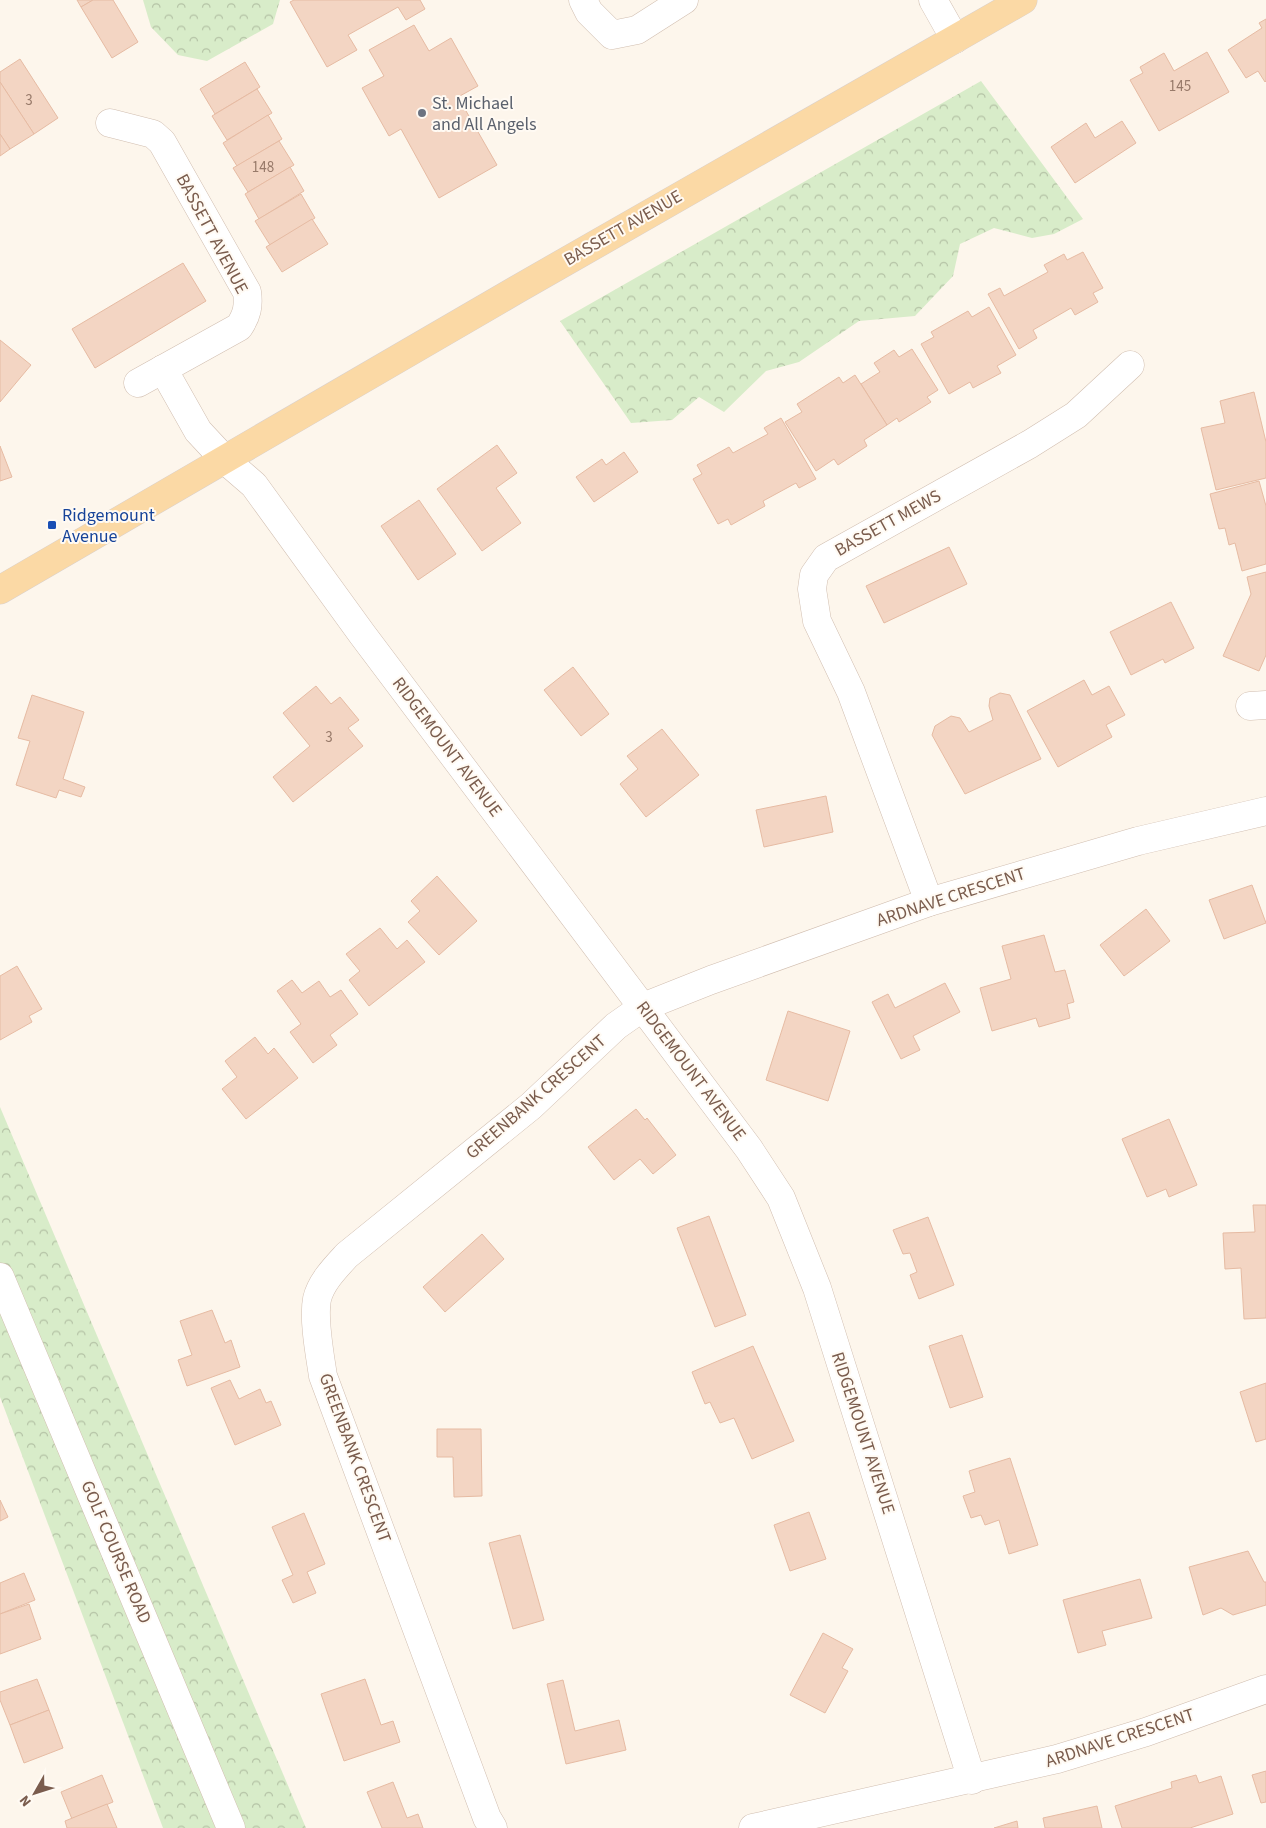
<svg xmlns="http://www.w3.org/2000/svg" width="1266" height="1828" viewBox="0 0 1266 1828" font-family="'Source Sans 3',sans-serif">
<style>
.forest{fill:url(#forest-crowns)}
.building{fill:#f3d5c3;stroke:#e6bba3}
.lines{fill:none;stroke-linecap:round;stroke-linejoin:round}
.minor-casing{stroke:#d1beb0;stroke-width:29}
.major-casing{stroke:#dad1cd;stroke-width:29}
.minor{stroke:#fff;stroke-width:28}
.major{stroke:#fbd9a5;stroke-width:28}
.worship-dot{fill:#6b7280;stroke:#fffaf3;stroke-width:2}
.transit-dot{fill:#1a4fb4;stroke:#fffaf3;stroke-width:2}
.labels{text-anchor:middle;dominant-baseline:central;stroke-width:4;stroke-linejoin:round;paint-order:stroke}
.number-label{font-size:15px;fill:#987a6a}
.worship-label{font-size:18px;fill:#5b616d;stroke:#fffaf3;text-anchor:start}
.street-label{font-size:18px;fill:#7a5c4d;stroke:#fffaf3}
.transit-label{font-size:18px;fill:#164399;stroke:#fffaf3;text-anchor:start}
</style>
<defs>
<pattern id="forest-crowns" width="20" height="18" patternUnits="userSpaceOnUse" patternTransform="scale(1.25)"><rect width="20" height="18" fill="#d8ecc9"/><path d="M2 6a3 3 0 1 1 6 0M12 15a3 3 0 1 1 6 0" fill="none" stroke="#b4c2a5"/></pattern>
</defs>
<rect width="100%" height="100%" fill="#fdf6ec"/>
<!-- forest -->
<g class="forest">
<path d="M143 0H280L273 24 207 61 178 55 151 27Z"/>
<path d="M981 81 1083 219 1054 234 1032 238 994 228 960 244 953 276 915 316 859 321 799 362 766 371 724 412 699 397 672 420 631 423 560 321Z"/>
<path d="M0 1107 306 1828H163L0 1397Z"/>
</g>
<!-- building -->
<g class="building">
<path d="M77 0H93L81 7Z"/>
<path d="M93 0H113L138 42 112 58 81 7Z"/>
<path d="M294 0H420L425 9 406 20 398 7 348 35 357 50 327 67 290 2Z"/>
<path d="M1266 19V81L1265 82 1258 71 1246 78 1228 50 1262 28 1259 23Z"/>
<path d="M414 25 429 51 451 38 478 86 458 97 497 165 439 198 401 129 389 136 362 88 384 76 369 50Z"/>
<path d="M1207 52 1229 92 1159 131 1130 80 1143 73 1140 67 1164 53 1174 71Z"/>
<path d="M20 59 58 118 34 134 0 82V72Z"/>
<path d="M245 62 260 87 215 114 200 89Z"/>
<path d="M0 82 34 134 10 149 0 134Z"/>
<path d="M257 89 272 113 227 140 212 116Z"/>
<path d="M268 115 282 139 237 166 223 143Z"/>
<path d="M1122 121 1136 143 1075 183 1051 147 1086 123 1095 138Z"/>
<path d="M0 134 10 149 0 156Z"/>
<path d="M279 141 294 165 248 192 233 168Z"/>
<path d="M290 167 304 191 259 219 245 194Z"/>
<path d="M301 194 315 218 270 245 255 221Z"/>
<path d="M312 219 328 244 282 272 266 247Z"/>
<path d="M1083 252 1103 288 1093 293 1098 302 1075 315 1071 308 1033 330 1037 338 1019 349 988 294 1000 288 1004 296 1048 272 1044 265 1064 254 1067 260Z"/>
<path d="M183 263 206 301 95 368 72 329Z"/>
<path d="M989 307 1016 355 997 366 1001 373 973 388 970 382 949 394 921 344 934 337 931 332 968 311 972 317Z"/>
<path d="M0 340 31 365 0 402Z"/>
<path d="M912 349 938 390 927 397 931 402 899 422 897 418 887 425 861 384 880 372 874 363 894 350 899 357Z"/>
<path d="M855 375 887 425 864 440 867 446 838 465 834 459 816 471 785 422 802 412 797 404 839 377 843 383Z"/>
<path d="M1254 392 1266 442V478L1216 490 1201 428 1225 423 1220 401Z"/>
<path d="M781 418 816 479 799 488 796 483 763 501 765 506 731 525 728 519 718 524 693 479 702 474 697 465 729 447 733 453 768 434 764 428Z"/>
<path d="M497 445 517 473 496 488 521 523 482 551 437 489Z"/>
<path d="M0 446 12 477 0 481Z"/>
<path d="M624 452 638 472 594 502 576 477 602 459 606 465Z"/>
<path d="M1259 481 1266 506V564L1242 571 1235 543 1229 545 1225 528 1219 529 1210 494Z"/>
<path d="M419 500 456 554 418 580 381 526Z"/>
<path d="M949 547 967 584 884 623 866 586Z"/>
<path d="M1266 572V655L1259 671 1223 656 1251 594 1247 577Z"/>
<path d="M1171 602 1194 648 1165 663 1163 659 1131 675 1110 632Z"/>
<path d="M573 667 609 714 581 736 544 690Z"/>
<path d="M1084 680 1092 695 1109 686 1125 715 1106 725 1112 737 1058 767 1027 711Z"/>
<path d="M316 686 331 704 340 697 359 720 348 728 363 746 293 802 273 777 310 746 283 713Z"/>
<path d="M1000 693 1010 695 1041 759 965 794 932 735 935 726 951 716 960 718 969 732 993 720 989 706 990 698Z"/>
<path d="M32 695 84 712 63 779 85 787 81 797 59 790 56 798 16 785 30 741 18 738Z"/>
<path d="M662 729 699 775 646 817 620 784 638 769 627 756Z"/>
<path d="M826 796 833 832 764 847 756 810Z"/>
<path d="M437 876 477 921 439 955 408 922 420 911 411 901Z"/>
<path d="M1252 885 1266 923 1224 939 1209 900Z"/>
<path d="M1146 909 1170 941 1124 976 1100 945Z"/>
<path d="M380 928 397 949 407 940 425 962 369 1006 349 980 360 971 346 954Z"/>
<path d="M1044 935 1055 972 1065 970 1074 1002 1067 1004 1070 1018 1039 1027 1036 1018 992 1031 980 988 1011 979 1002 946Z"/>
<path d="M17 966 42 1009 29 1016 32 1022 0 1040V976Z"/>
<path d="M292 980 302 993 319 981 330 997 341 990 358 1014 330 1035 337 1045 313 1063 290 1032 301 1024 277 991Z"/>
<path d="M945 983 960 1012 913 1036 920 1050 901 1059 872 1002 888 994 895 1008Z"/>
<path d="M788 1011 850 1031 828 1101 766 1080Z"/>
<path d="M255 1037 268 1054 274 1048 298 1078 246 1119 222 1089 237 1077 225 1061Z"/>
<path d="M636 1109 645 1120 647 1118 676 1155 653 1174 640 1159 614 1180 588 1147Z"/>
<path d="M1169 1119 1197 1185 1169 1197 1166 1189 1147 1197 1122 1139Z"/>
<path d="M1253 1205H1266V1318L1244 1319 1241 1268 1225 1269 1223 1233 1255 1232Z"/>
<path d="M709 1216 746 1315 715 1327 677 1228Z"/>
<path d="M928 1217 954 1285 919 1299 910 1275 917 1272 910 1253 903 1254 893 1230Z"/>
<path d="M482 1234 504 1259 445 1312 423 1287Z"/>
<path d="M212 1310 225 1343 231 1340 240 1367 187 1386 178 1360 192 1355 180 1321Z"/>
<path d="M962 1335 983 1397 950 1408 929 1346Z"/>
<path d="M753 1346 794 1441 752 1459 734 1418 720 1423 710 1402 705 1404 692 1372Z"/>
<path d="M230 1380 239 1399 260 1389 266 1403 271 1401 281 1425 235 1445 211 1388Z"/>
<path d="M1266 1383V1439L1256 1442 1240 1392Z"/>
<path d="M437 1429H481L482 1496 454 1497 453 1457H437Z"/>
<path d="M1010 1458 1038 1545 1009 1554 999 1520 985 1525 981 1515 971 1518 963 1496 975 1492 969 1471Z"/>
<path d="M0 1500 8 1517 0 1521Z"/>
<path d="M809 1512 826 1559 790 1571 774 1525Z"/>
<path d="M304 1513 325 1564 307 1572 316 1593 293 1603 282 1580 293 1575 272 1527Z"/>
<path d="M520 1535 544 1620 513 1629 489 1543Z"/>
<path d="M1248 1551 1264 1582H1266V1605L1233 1615 1221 1608 1203 1615 1189 1567Z"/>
<path d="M24 1573 35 1600 0 1614V1583Z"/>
<path d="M1140 1579 1152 1618 1102 1631 1106 1645 1078 1653 1063 1600Z"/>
<path d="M29 1604 41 1639 0 1654V1614Z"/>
<path d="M823 1633 853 1649 842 1668 848 1671 825 1713 790 1695Z"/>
<path d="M37 1679 49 1710 10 1725 0 1700V1692Z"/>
<path d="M365 1679 381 1725 393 1721 400 1742 344 1761 321 1694Z"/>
<path d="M563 1680 575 1731 619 1720 626 1750 566 1764 547 1684Z"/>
<path d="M49 1710 63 1748 24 1763 10 1725Z"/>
<path d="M1266 1771V1802L1261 1803 1252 1775Z"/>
<path d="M102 1775 113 1802 72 1819 61 1792Z"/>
<path d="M1196 1775 1199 1783 1221 1776 1233 1814 1190 1828H1122L1115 1806 1172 1788 1171 1782Z"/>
<path d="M393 1782 407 1818 418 1814 423 1828H382L367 1792Z"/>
<path d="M107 1804 117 1828H67L65 1821Z"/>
<path d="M1097 1806 1102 1828H1045L1043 1818Z"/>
<path d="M1017 1821 1018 1828H994Z"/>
</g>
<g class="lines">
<!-- minor casing -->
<g class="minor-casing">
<g id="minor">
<path d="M583 0 589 12 612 35 637 30 684 0"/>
<path d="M933 0 955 39"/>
<path d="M110 123 153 134 162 142 247 292C249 306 247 315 239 327L138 383"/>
<path d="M163 369 198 431 225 460 254 485 362 634 749 1149 781 1198 817 1288 972 1780"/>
<path d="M1250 706 1266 705"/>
<path d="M929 902 851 692 817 621 812 589 814 575 826 558 1030 444 1076 415 1130 365"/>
<path d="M0 1277 231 1828"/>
<path d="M493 1828 487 1818 323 1376C320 1356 313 1319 317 1299 321 1282 336 1267 347 1255L531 1106 616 1026 643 1007 711 980 929 902 1138 841 1266 811"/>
<path d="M753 1828 1057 1759 1146 1732 1266 1689"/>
</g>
</g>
<!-- major casing -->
<g class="major-casing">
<path id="major" d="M0 590 516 290 1023 0"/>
</g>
<!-- minor -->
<use href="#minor" class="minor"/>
<!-- major -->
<use href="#major" class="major"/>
</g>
<!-- markers -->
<circle class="worship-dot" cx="422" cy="113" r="5"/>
<rect class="transit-dot" x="47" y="520" width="10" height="10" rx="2.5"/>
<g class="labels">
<!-- number labels -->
<g class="number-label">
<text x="1180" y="86">145</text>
<text x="29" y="100">3</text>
<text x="263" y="167">148</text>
<text x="329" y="737">3</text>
</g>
<!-- worship labels -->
<g class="worship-label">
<text x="432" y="103">St. Michael<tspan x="432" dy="21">and All Angels</tspan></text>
</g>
<!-- street labels -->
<g class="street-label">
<text transform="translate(623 228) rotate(-30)">BASSETT AVENUE</text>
<text transform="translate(212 234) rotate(62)">BASSETT AVENUE</text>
<text transform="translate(888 523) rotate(-29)">BASSETT MEWS</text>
<text transform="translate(447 747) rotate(53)">RIDGEMOUNT AVENUE</text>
<text transform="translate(951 897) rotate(-18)">ARDNAVE CRESCENT</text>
<text transform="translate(691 1071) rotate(53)">RIDGEMOUNT AVENUE</text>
<text transform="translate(536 1097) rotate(-41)">GREENBANK CRESCENT</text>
<text transform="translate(863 1433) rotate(72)">RIDGEMOUNT AVENUE</text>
<text transform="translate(355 1458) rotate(70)">GREENBANK CRESCENT</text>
<text transform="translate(116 1552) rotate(67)">GOLF COURSE ROAD</text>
<text transform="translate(1120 1738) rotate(-18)">ARDNAVE CRESCENT</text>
</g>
<!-- transit labels -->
<g class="transit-label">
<text x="62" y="515">Ridgemount<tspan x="62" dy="21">Avenue</tspan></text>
</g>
</g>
<!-- north arrow -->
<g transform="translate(35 1793) rotate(231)" stroke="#fffaf3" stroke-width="4" paint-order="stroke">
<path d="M0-4L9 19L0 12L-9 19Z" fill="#7a5c4d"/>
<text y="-8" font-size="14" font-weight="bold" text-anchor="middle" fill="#7a5c4d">N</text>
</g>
</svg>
